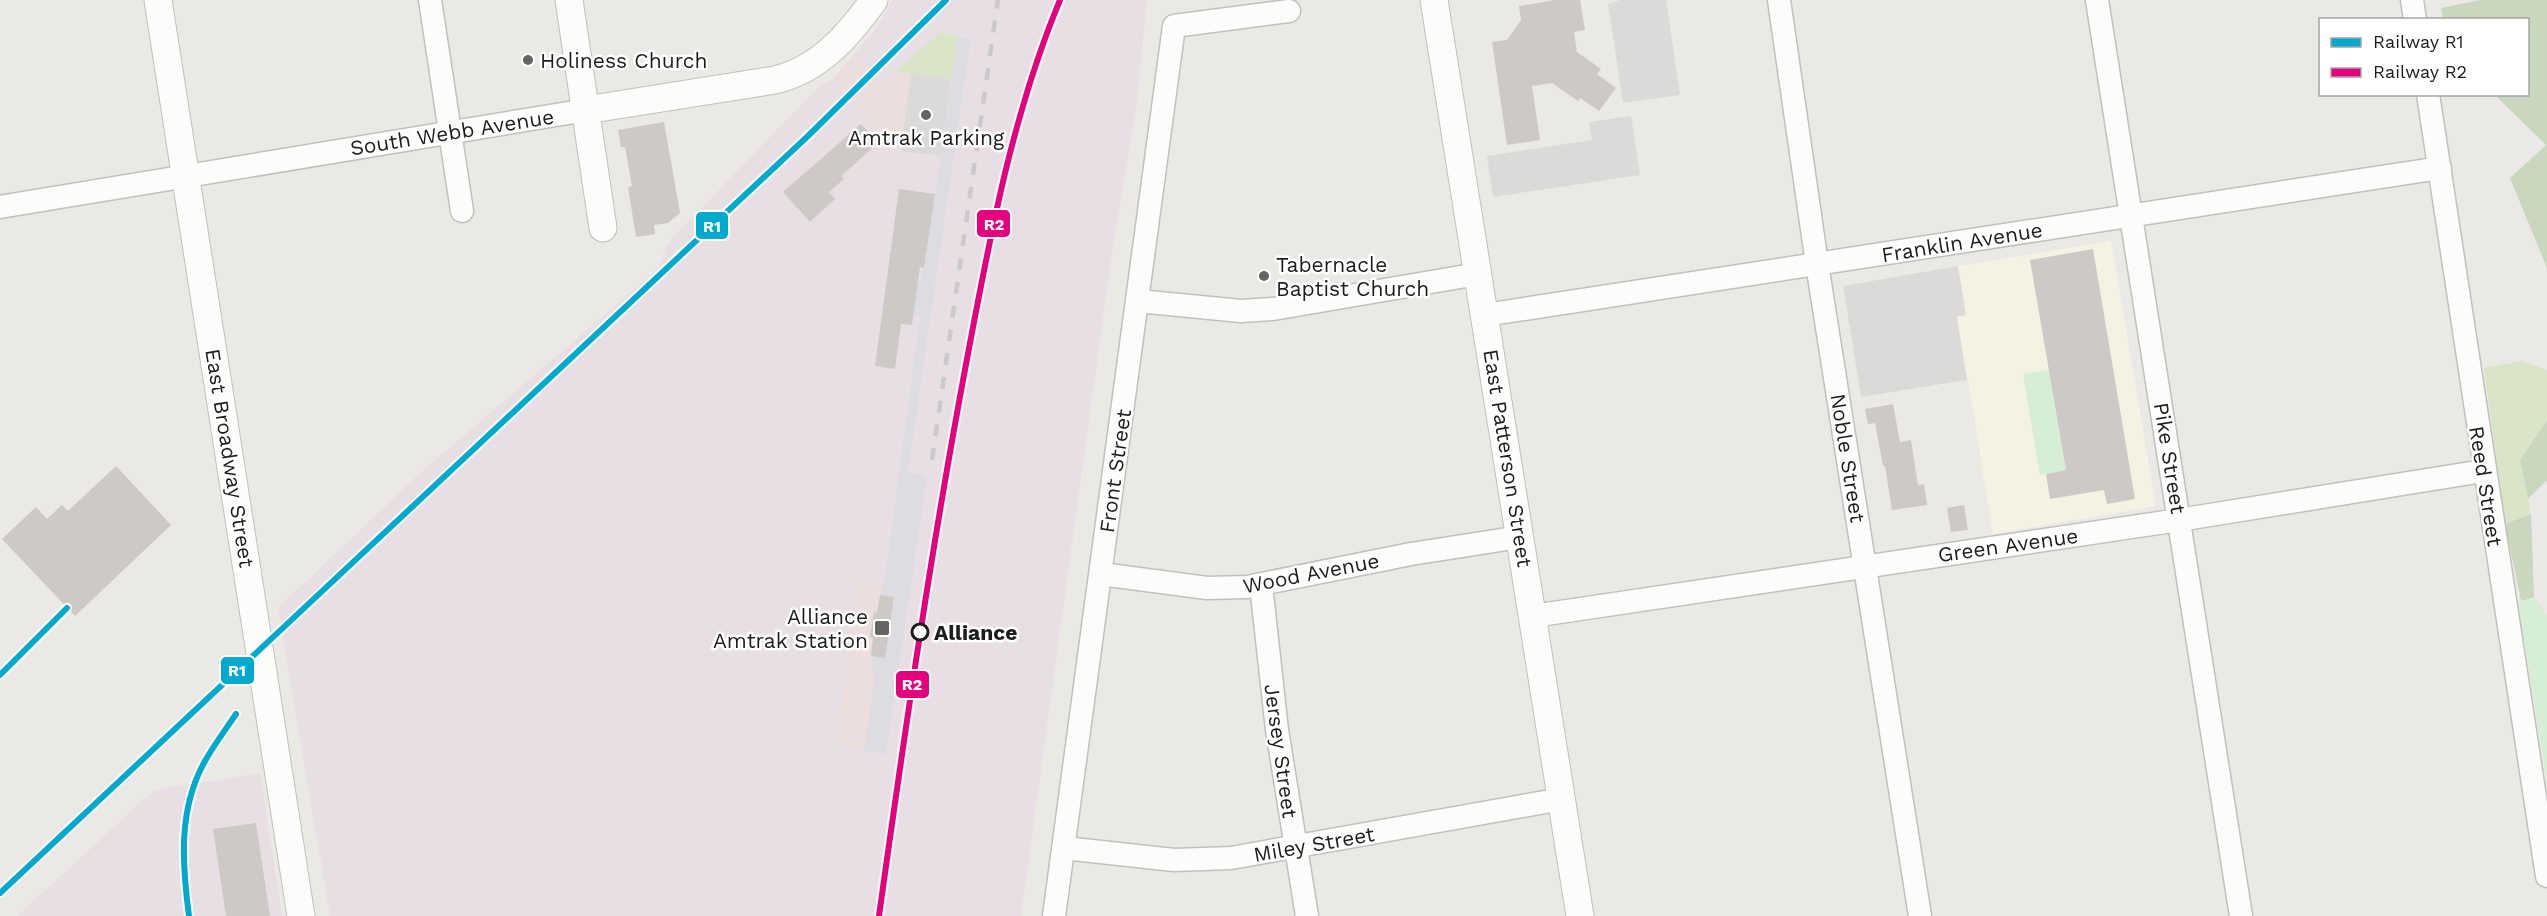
<svg xmlns="http://www.w3.org/2000/svg" width="2547" height="916" viewBox="0 0 2547 916" font-family="'Work Sans',sans-serif">
<style>
.commercial{fill:#ecdedd}
.industrial{fill:#e8dfe5}
.education{fill:#f4f2e2}
.grass{fill:#dae5c8}
.forest{fill:#c9d7be}
.park{fill:#d6eed4}
.parking{fill:#dbdad9}
.plaza{fill:#dddce0}
.building{fill:#ccc9c7}
.lines{fill:none;stroke-linecap:round;stroke-linejoin:round}
.minor-casing{stroke:#c1c0be;stroke-width:25}
.tertiary-casing{stroke:#c1c0be;stroke-width:29}
.minor{stroke:#fcfcfb;stroke-width:22}
.tertiary{stroke:#fcfcfb;stroke-width:27}
.rail{stroke:#cacac9;stroke-width:4.5;stroke-dasharray:12 12;stroke-linecap:butt}
.rail-1-casing{stroke:#fff;stroke-width:10}
.rail-2-casing{stroke:#fff;stroke-width:10}
.rail-1{stroke:#00a9ce;stroke-width:6}
.rail-2{stroke:#e5007d;stroke-width:6}
.poi-dot{fill:#656463;stroke:#fff;stroke-width:2}
.stop-dot{fill:#fff;stroke:#1d1d1d;stroke-width:3}
.labels{text-anchor:middle;dominant-baseline:central;stroke-width:5;stroke-linejoin:round;paint-order:stroke}
.poi-label{font-size:21px;fill:#1d1d1d;stroke:#fff;text-anchor:start}
.street-label{font-size:21px;fill:#1d1d1d;stroke:#fff}
.stop-label{font-size:21px;font-weight:bold;fill:#1d1d1d;stroke:#fff;text-anchor:start}
.line-badge{stroke:#fff;stroke-width:2}
.badge-label{font-size:16px;text-anchor:middle;font-weight:bold;fill:#fff}
</style>
<rect width="100%" height="100%" fill="#ebe9e6"/>
<!-- commercial -->
<path class="commercial" d="M958 36 886 754 837 746 860 581 884 584 941 157 901 151 832 80 854 54 884 84 895 72 951 79Z"/>
<!-- industrial -->
<g class="industrial">
<path d="M892 0H1147L1137 104 1110 267 1021 916H330L278 608 421 472 659 268 668 243 821 84 832 80 901 151 941 156 924 268 917 285 914 316 920 317 884 584 860 581 837 746 886 754 926 475 908 472 971 38 940 32 884 84 854 54 877 28Z"/>
<path d="M260 773 282 916H17L154 790Z"/>
</g>
<!-- education -->
<path class="education" d="M2111 241 2156 506 1993 534 1968 380 1861 397 1843 286Z"/>
<!-- grass -->
<g class="grass">
<path d="M940 32 958 36 951 79 895 72Z"/>
<path d="M2521 361 2547 370V420L2520 460 2531 514 2505 524 2484 368Z"/>
</g>
<!-- forest -->
<g class="forest">
<path d="M2480 0H2547V268L2510 178 2546 145 2495 95 2528 94V20L2443 19 2441 8Z"/>
<path d="M2547 420V480L2528 499 2520 460Z"/>
<path d="M2531 514 2534 597 2547 616V724L2505 524Z"/>
</g>
<!-- park -->
<g class="park">
<path d="M2049 370 2066 470 2040 475 2023 374Z"/>
<path d="M2534 597 2547 616V780L2518 602Z"/>
</g>
<!-- parking -->
<g class="parking">
<path d="M1620 0H1666L1680 95 1623 103 1608 4Z"/>
<path d="M911 73 951 79 941 156 901 151Z"/>
<path d="M1631 116 1640 175 1493 197 1487 156 1592 140 1589 122Z"/>
<path d="M1958 266 1966 315 1957 317 1967 380 1861 397 1843 286Z"/>
</g>
<!-- plaza -->
<path class="plaza" d="M958 36 971 38 908 472 927 475 886 754 864 751 874 682 871 656 885 658 894 597 880 595 884 584 920 317 913 316 917 285 924 268Z"/>
<!-- building -->
<g class="building">
<path d="M1555 0H1580L1585 30 1574 32 1577 52 1601 69 1597 74 1616 88 1599 111 1580 98 1578 101 1552 83 1532 86 1540 140 1507 145 1492 42 1507 40 1521 20 1519 6Z"/>
<path d="M664 122 680 213 668 223 654 225 655 234 636 237 628 187 632 186 625 147H621L618 130Z"/>
<path d="M861 124 878 143 841 176 844 179 829 192 835 199 810 222 783 192Z"/>
<path d="M899 189 935 194 924 268 920 267 912 325 901 324 895 369 875 366Z"/>
<path d="M2093 249 2135 499 2107 504 2104 490 2050 499 2046 474 2066 470 2030 260Z"/>
<path d="M1893 404 1900 442 1911 440 1918 485 1924 484 1927 505 1892 510 1885 466H1883L1875 423 1868 424 1865 409Z"/>
<path d="M116 466 171 525 75 616 2 539 36 507 47 519 62 505 68 511Z"/>
<path d="M1964 505 1968 530 1951 532 1947 508Z"/>
<path d="M880 595 894 597 885 658 871 656 873 638 870 637 874 612 877 613Z"/>
<path d="M256 823 270 916H226L213 829Z"/>
</g>
<g class="lines">
<!-- minor casing -->
<g class="minor-casing">
<g id="minor">
<path d="M430 0 462 211"/>
<path d="M1779 0 1817 264 1920 916"/>
<path d="M2097 0 2241 916"/>
<path d="M2412 0 2415 20"/>
<path d="M2428 94 2547 876"/>
<path d="M0 207 586 110"/>
<path d="M1138 301 1241 311 1273 309 1478 274"/>
<path d="M1485 315 2440 168"/>
<path d="M1101 574 1207 588 1247 587 1411 554 1520 537"/>
<path d="M1261 585 1277 730 1307 916"/>
<path d="M1533 616 2179 520 2483 471"/>
<path d="M1064 848 1174 860 1231 858 1562 799"/>
<path d="M1054 916 1174 26 1289 11"/>
</g>
</g>
<!-- tertiary casing -->
<g class="tertiary-casing">
<g id="tertiary">
<path d="M158 0 301 916"/>
<path d="M569 0 603 228"/>
<path d="M1434 0 1580 916"/>
<path d="M586 110 775 80C820 69 848 36 874 0"/>
</g>
</g>
<!-- minor -->
<use href="#minor" class="minor"/>
<!-- tertiary -->
<use href="#tertiary" class="tertiary"/>
<!-- rail -->
<g class="rail">
<path d="M932 460 998 0"/>
<path d="M0 675 67 608"/>
<path d="M0 893 809 135 946 0"/>
<path d="M189 916C182 863 178 809 205 761 214 745 226 729 236 714"/>
<path d="M879 916C905 730 932 544 967 359 990 237 1012 115 1060 0"/>
</g>
<!-- rail-1 casing -->
<g class="rail-1-casing">
<g id="rail-1">
<path d="M0 675 67 608"/>
<path d="M0 893 809 135 946 0"/>
<path d="M189 916C182 863 178 809 205 761 214 745 226 729 236 714"/>
</g>
</g>
<!-- rail-2 casing -->
<g class="rail-2-casing">
<path id="rail-2" d="M879 916C905 730 932 544 967 359 990 237 1012 115 1060 0"/>
</g>
<!-- rail-1 -->
<use href="#rail-1" class="rail-1"/>
<!-- rail-2 -->
<use href="#rail-2" class="rail-2"/>
</g>
<!-- markers -->
<g class="poi-dot">
<circle cx="528" cy="60" r="6"/>
<circle cx="926" cy="115" r="6"/>
<circle cx="1264" cy="276" r="6"/>
<rect x="874" y="620" width="16" height="16" rx="3"/>
</g>
<circle class="stop-dot" cx="920" cy="632" r="8"/>
<g class="labels">
<!-- poi labels -->
<g class="poi-label">
<text x="540" y="60">Holiness Church</text>
<text x="926" y="137" text-anchor="middle">Amtrak Parking</text>
<text x="1276" y="264">Tabernacle<tspan x="1276" dy="24">Baptist Church</tspan></text>
<text x="868" y="616" text-anchor="end">Alliance<tspan x="868" dy="24">Amtrak Station</tspan></text>
</g>
<!-- street labels -->
<g class="street-label">
<text transform="translate(452 132) rotate(-9)">South Webb Avenue</text>
<text transform="translate(1962 242) rotate(-9)">Franklin Avenue</text>
<text transform="translate(230 458) rotate(81)">East Broadway Street</text>
<text transform="translate(1508 458) rotate(81)">East Patterson Street</text>
<text transform="translate(1848 458) rotate(81)">Noble Street</text>
<text transform="translate(2170 458) rotate(81)">Pike Street</text>
<text transform="translate(1115 471) rotate(-82)">Front Street</text>
<text transform="translate(2486 486) rotate(81)">Reed Street</text>
<text transform="translate(2008 545) rotate(-8)">Green Avenue</text>
<text transform="translate(1311 573) rotate(-11)">Wood Avenue</text>
<text transform="translate(1281 751) rotate(82)">Jersey Street</text>
<text transform="translate(1314 844) rotate(-10)">Miley Street</text>
</g>
<!-- stop labels -->
<g class="stop-label">
<text x="934" y="632">Alliance</text>
</g>
</g>
<g class="line-badge">
<rect x="976" y="209" width="35" height="29" rx="6" fill="#e5007d"/>
<rect x="695" y="211" width="34" height="29" rx="6" fill="#00a9ce"/>
<rect x="220" y="656" width="35" height="29" rx="6" fill="#00a9ce"/>
<rect x="895" y="670" width="35" height="29" rx="6" fill="#e5007d"/>
</g>
<g class="badge-label">
<text x="994" y="230">R2</text>
<text x="712" y="232">R1</text>
<text x="237" y="676">R1</text>
<text x="912" y="690">R2</text>
</g>
<!-- legend -->
<rect x="2319" y="18" width="210" height="78" fill="#ffffff" stroke="#a5a5a5" stroke-width="1.5"/>
<rect x="2331" y="38" width="30" height="9" fill="#00a9ce" stroke="#a5a5a5" stroke-width="1.5"/>
<text x="2373" y="48" font-size="18" fill="#1d1d1d">Railway R1</text>
<rect x="2331" y="68" width="30" height="9" fill="#e5007d" stroke="#a5a5a5" stroke-width="1.5"/>
<text x="2373" y="78" font-size="18" fill="#1d1d1d">Railway R2</text>
</svg>
